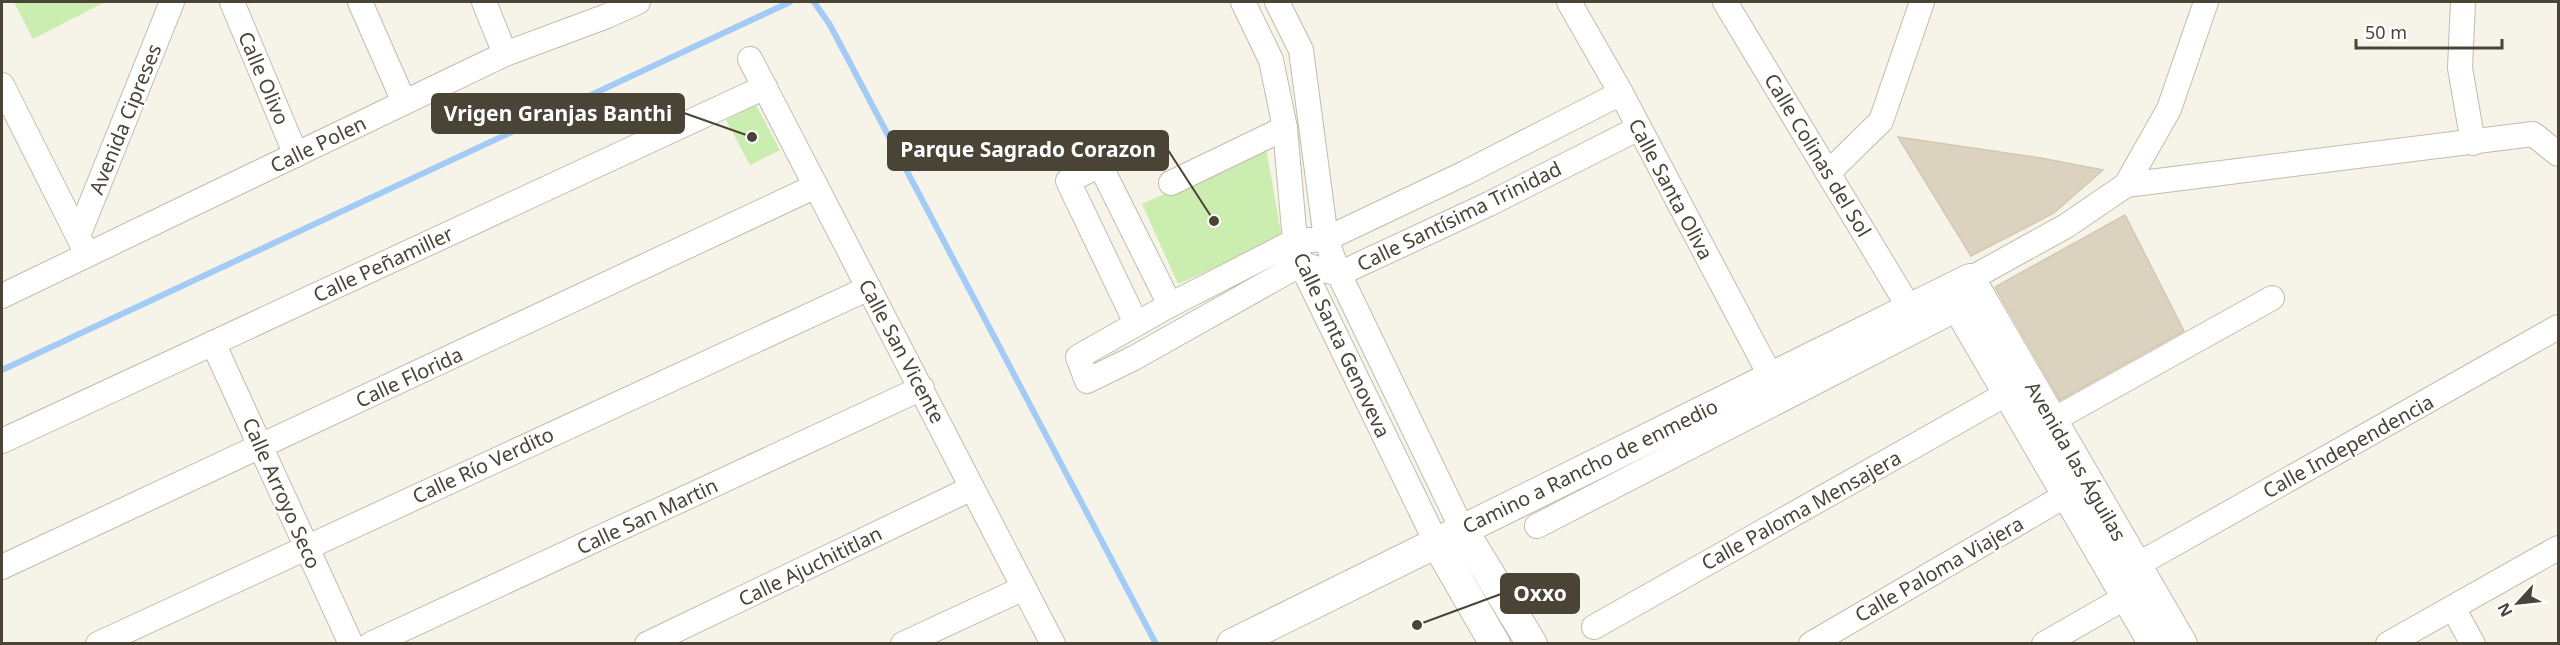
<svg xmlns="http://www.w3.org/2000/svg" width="2560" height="645" viewBox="0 0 2560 645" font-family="'Noto Sans',sans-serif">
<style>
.green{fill:#cbedaf}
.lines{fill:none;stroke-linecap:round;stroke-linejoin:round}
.stream{stroke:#a2cbf6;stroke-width:6}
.building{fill:#dbd3c0;stroke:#d4c9b0;stroke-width:1.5}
.minor-casing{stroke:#c2bcab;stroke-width:26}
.tertiary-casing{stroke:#c2bcab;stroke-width:32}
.minor{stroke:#fff;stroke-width:24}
.tertiary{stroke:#fff;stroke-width:30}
.labels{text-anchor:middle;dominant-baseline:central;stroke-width:4.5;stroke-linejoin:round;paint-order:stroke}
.street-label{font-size:20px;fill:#4a4436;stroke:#fff}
.leader{fill:none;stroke:#4a4436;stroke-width:2}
.callout-dot{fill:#4a4436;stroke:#fff;stroke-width:2}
.callout{fill:#4a4436;stroke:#4a4436;stroke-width:2}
.callout-label{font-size:21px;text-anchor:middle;font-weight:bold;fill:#fff}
</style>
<rect width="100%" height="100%" fill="#f6f3e9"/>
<!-- green -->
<g class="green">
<path d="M14 2H105L33 39Z"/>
<path d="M756 105 780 150 750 165 726 120Z"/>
<path d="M1266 148 1282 238 1178 284 1142 204Z"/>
</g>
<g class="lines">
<!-- stream -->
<g class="stream">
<path d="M814 2 830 25 1156 644"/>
<path d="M2 370 790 2"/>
</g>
</g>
<!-- building -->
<g class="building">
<path d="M1898 137 2041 158 2103 170 2054 213 1971 256Z"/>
<path d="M2125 215 2184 331 2060 400 1995 287Z"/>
</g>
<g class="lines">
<!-- minor casing -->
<g class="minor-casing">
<g id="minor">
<path d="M232 2 296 155"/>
<path d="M360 2 404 102"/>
<path d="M484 2 505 54"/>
<path d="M1243 2 1271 60 1285 128 1295 241 1301 264 1436 542"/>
<path d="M1277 2 1301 50 1326 239 1339 274 1462 529"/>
<path d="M1569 2 1621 93 1771 377"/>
<path d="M1725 2 1910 309"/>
<path d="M2463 2 2460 68 2473 143"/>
<path d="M750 59 1053 644"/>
<path d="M2 85 83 246"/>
<path d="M1621 93 1465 173 1326 239 1295 241 1170 305 1078 357 1087 381 1134 358 1301 264 1339 274 1489 204 1639 128"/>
<path d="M1828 173 1881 121 1922 2"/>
<path d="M1171 183 1285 128"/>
<path d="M2126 185 2533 134 2558 154"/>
<path d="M78 236 172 2"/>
<path d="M1970 279 2066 226 2126 185 2169 109 2206 2"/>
<path d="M2 296 505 54 607 16 638 2"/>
<path d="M1136 323 1068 181 1100 165 1170 305"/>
<path d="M213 343 351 644"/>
<path d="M2053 420 2272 298"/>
<path d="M2 441 765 87"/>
<path d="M1537 526 1959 308"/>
<path d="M2137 565 2558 327"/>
<path d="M2 567 816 186"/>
<path d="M2453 608 2473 644"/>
<path d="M1594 627 2008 393"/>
<path d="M98 644 869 288"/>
<path d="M371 644 922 388"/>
<path d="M647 644 972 488"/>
<path d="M903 644 1024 588"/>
<path d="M1811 644 2068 494"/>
<path d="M2044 644 2126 597"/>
<path d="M2388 644 2558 548"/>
</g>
</g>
<!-- tertiary casing -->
<g class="tertiary-casing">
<g id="tertiary">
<path d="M1948 290 2154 644"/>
<path d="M1462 529 1532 644"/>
<path d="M1436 542 1495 644"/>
<path d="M1232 644 1970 279 2182 644"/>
</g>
</g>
<!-- minor -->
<use href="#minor" class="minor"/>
<!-- tertiary -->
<use href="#tertiary" class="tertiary"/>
</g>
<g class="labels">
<!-- street labels -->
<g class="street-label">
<text transform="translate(264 78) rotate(67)">Calle Olivo</text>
<text transform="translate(125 119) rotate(-68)">Avenida Cipreses</text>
<text transform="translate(318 144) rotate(-26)">Calle Polen</text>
<text transform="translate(1818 155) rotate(59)">Calle Colinas del Sol</text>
<text transform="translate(1671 189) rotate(62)">Calle Santa Oliva</text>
<text transform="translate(1459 216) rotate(-26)">Calle Santísima Trinidad</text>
<text transform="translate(383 264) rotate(-25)">Calle Peñamiller</text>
<text transform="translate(1342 345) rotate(65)">Calle Santa Genoveva</text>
<text transform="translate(902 351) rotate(62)">Calle San Vicente</text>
<text transform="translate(409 377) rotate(-25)">Calle Florida</text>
<text transform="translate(2348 446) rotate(-29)">Calle Independencia</text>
<text transform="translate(2076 461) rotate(60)">Avenida las Águilas</text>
<text transform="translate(483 465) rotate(-25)">Calle Río Verdito</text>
<text transform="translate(1590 466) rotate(-26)">Camino a Rancho de enmedio</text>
<text transform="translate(282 493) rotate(66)">Calle Arroyo Seco</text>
<text transform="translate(1801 510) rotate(-29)">Calle Paloma Mensajera</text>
<text transform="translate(647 516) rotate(-25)">Calle San Martin</text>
<text transform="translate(810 566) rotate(-26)">Calle Ajuchititlan</text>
<text transform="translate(1939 569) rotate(-30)">Calle Paloma Viajera</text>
</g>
</g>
<!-- callouts -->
<path class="leader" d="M752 137L684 113M1214 221L1168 150M1417 625L1501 594"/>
<g class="callout-dot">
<circle cx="752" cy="137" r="6"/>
<circle cx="1214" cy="221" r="6"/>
<circle cx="1417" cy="625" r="6"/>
</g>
<g class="callout">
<rect x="432" y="94" width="252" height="39" rx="6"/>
<rect x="888" y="131" width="280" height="39" rx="6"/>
<rect x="1501" y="574" width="78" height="39" rx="6"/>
</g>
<g class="callout-label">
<text x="558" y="121">Vrigen Granjas Banthi</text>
<text x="1028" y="157">Parque Sagrado Corazon</text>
<text x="1540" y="601">Oxxo</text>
</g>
<!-- border -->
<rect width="2560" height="645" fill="none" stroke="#4a4436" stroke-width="6"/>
<!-- north arrow -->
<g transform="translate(2518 603) rotate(243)" stroke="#ffffff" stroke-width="4.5" paint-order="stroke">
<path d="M0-4.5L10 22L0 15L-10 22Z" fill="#4a4436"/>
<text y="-9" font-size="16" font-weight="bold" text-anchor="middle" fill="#4a4436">N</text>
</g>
<!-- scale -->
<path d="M2356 39v9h146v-9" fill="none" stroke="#4a4436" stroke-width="3"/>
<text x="2365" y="39" font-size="18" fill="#4a4436" stroke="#ffffff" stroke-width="4.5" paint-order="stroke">50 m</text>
</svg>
